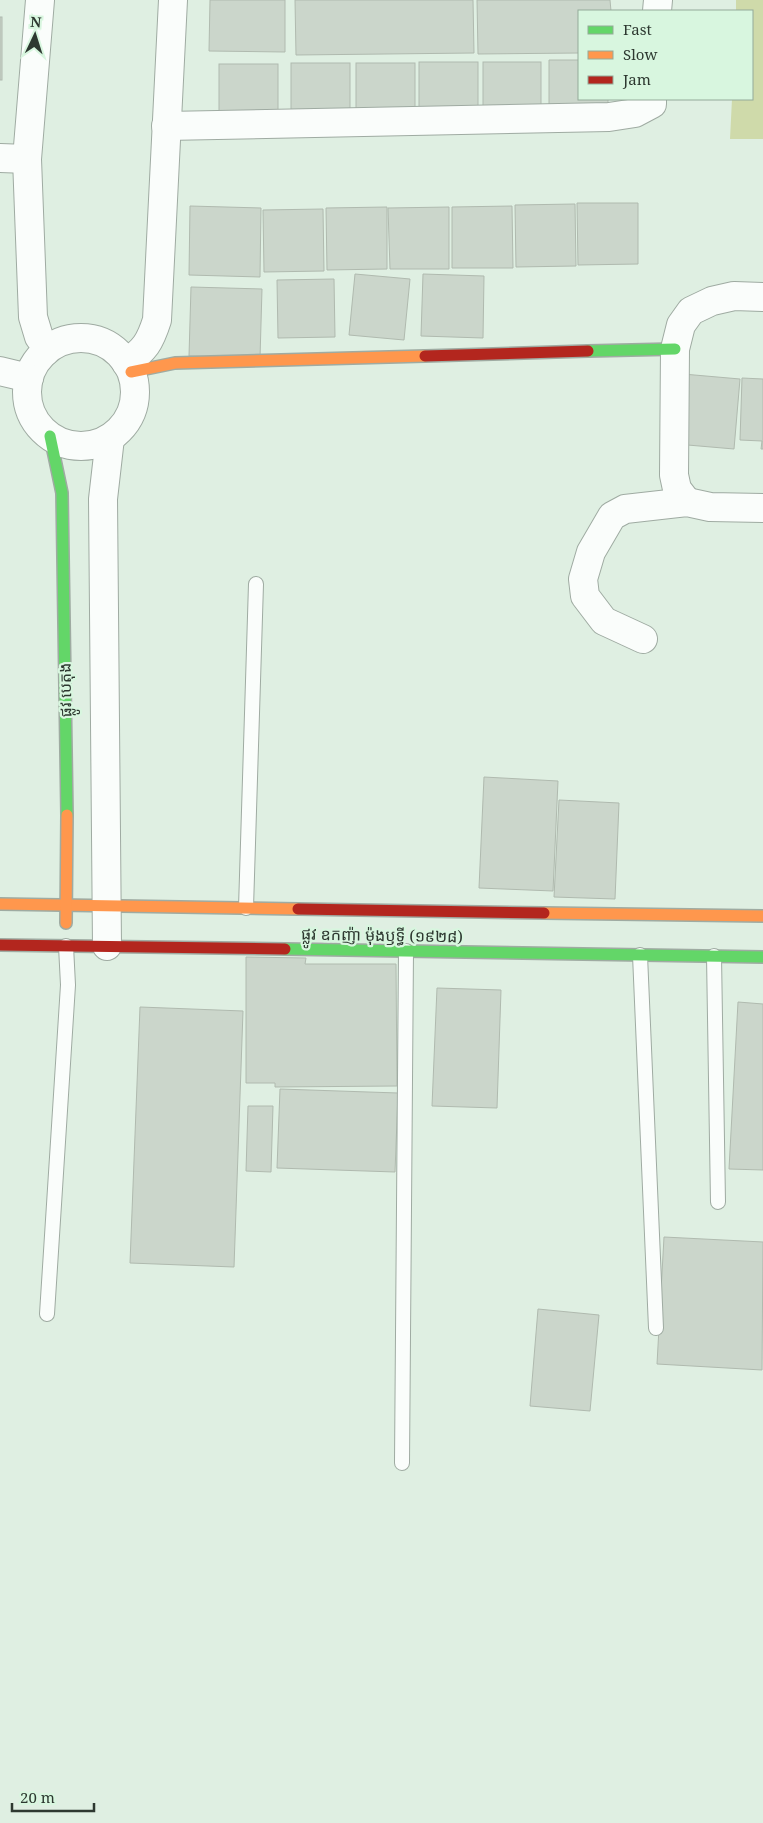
<svg xmlns="http://www.w3.org/2000/svg" width="763" height="1823" viewBox="0 0 763 1823" font-family="'Noto Serif','Noto Sans Khmer',serif">
<style>
.green{fill:#cfdaaa}
.building{fill:#cbd6cb;stroke:#b0baaf}
.lines{fill:none;stroke-linecap:round;stroke-linejoin:round}
.lane-casing{stroke:#9faba2;stroke-width:16}
.street-casing{stroke:#9faba2;stroke-width:30}
.fast-casing{stroke:#9faba2;stroke-width:14}
.slow-casing{stroke:#9faba2;stroke-width:14}
.jam-casing{stroke:#9faba2;stroke-width:14}
.lane{stroke:#fafdfb;stroke-width:14}
.street{stroke:#fafdfb;stroke-width:28}
.fast{stroke:#63d668;stroke-width:11}
.slow{stroke:#ff974d;stroke-width:11}
.jam{stroke:#b3261e;stroke-width:11}
.labels{text-anchor:middle;dominant-baseline:central;stroke-width:4.5;stroke-linejoin:round;paint-order:stroke}
.street-label{font-size:16px;fill:#2d3830;stroke:#d8f6df}
</style>
<rect width="100%" height="100%" fill="#dfefe2"/>
<!-- green -->
<path class="green" d="M736 0H763V139H730L732 99H752V11H736Z"/>
<!-- building -->
<g class="building">
<path d="M210 0H285V52L209 51Z"/>
<path d="M295 0H473L474 53 296 55Z"/>
<path d="M477 0H610L611 11H579V53L478 54Z"/>
<rect x="0" y="17" width="2" height="63"/>
<path d="M549 60H579V99H608V111H549Z"/>
<rect x="419" y="62" width="59" height="51"/>
<rect x="483" y="62" width="58" height="51"/>
<rect x="291" y="63" width="59" height="51"/>
<rect x="356" y="63" width="59" height="51"/>
<rect x="219" y="64" width="59" height="51"/>
<path d="M577 203H638V264L578 265Z"/>
<path d="M575 204 576 266 516 267 515 205Z"/>
<path d="M190 206 261 208 260 277 189 275Z"/>
<path d="M512 206 513 268H452V207Z"/>
<path d="M387 207V269L327 270 326 208Z"/>
<path d="M449 207V269H390L388 208Z"/>
<path d="M323 209 324 271 264 272 263 210Z"/>
<path d="M355 274 410 279 404 340 349 335Z"/>
<path d="M423 274 484 276 483 338 421 336Z"/>
<path d="M334 279 335 337 278 338 277 280Z"/>
<path d="M191 287 262 289 260 358 189 356Z"/>
<path d="M683 374 740 379 734 449 676 444Z"/>
<path d="M742 378 763 379V449H761L762 441 740 440Z"/>
<path d="M484 777 558 781 553 891 479 888Z"/>
<path d="M559 800 619 803 615 899 554 897Z"/>
<path d="M246 957 306 958 305 964H396L397 1086 275 1087V1083H246Z"/>
<path d="M437 988 501 990 497 1108 432 1106Z"/>
<path d="M738 1002 763 1004V1170L729 1169Z"/>
<path d="M140 1007 243 1011 234 1267 130 1263Z"/>
<path d="M280 1089 398 1093 395 1172 277 1168Z"/>
<path d="M248 1106H273L271 1172 246 1171Z"/>
<path d="M664 1237 763 1242 762 1370 657 1364Z"/>
<path d="M538 1309 599 1315 590 1411 530 1406Z"/>
</g>
<g class="lines">
<!-- lane casing -->
<g class="lane-casing">
<g id="lane">
<path d="M246 908 256 584"/>
<path d="M640 955 656 1328"/>
<path d="M714 956 718 1202"/>
<path d="M47 1314 68 985 66 946"/>
<path d="M402 1463 406 951"/>
</g>
</g>
<!-- street casing -->
<g class="street-casing">
<g id="street">
<path d="M40 0 27 159 33 317 39 337 47 347 45 352"/>
<path d="M657 11 658 0"/>
<path d="M166 126 609 117 635 113 652 104V99"/>
<path d="M0 158 27 159"/>
<circle cx="81" cy="392" r="54"/>
<path d="M126 363C145 350 150 342 157 320L173 0"/>
<path d="M0 371 29 378"/>
<path d="M687 502 677 489 674 475 675 349 681 325 691 311 712 301 734 296 763 297"/>
<path d="M643 639 604 621 585 596 583 579 591 552 612 516 625 509 687 502 710 507 763 508"/>
<path d="M107 946 103 499 110 438"/>
</g>
</g>
<!-- fast casing -->
<g class="fast-casing">
<g id="fast">
<path d="M588 351 675 349"/>
<path d="M50 436 62 493 67 815"/>
<path d="M285 949 763 957"/>
</g>
</g>
<!-- slow casing -->
<g class="slow-casing">
<g id="slow">
<path d="M131 372 175 363 425 356"/>
<path d="M0 904 298 909"/>
<path d="M544 913 763 916"/>
<path d="M66 923 67 815"/>
</g>
</g>
<!-- jam casing -->
<g class="jam-casing">
<g id="jam">
<path d="M425 356 588 351"/>
<path d="M298 909 544 913"/>
<path d="M0 945 285 949"/>
</g>
</g>
<!-- lane -->
<use href="#lane" class="lane"/>
<!-- street -->
<use href="#street" class="street"/>
<!-- fast -->
<use href="#fast" class="fast"/>
<!-- slow -->
<use href="#slow" class="slow"/>
<!-- jam -->
<use href="#jam" class="jam"/>
</g>
<g class="labels">
<!-- street labels -->
<g class="street-label">
<text transform="translate(65 690) rotate(-91)">ផ្លូវ បេតុង</text>
<text transform="translate(382 935) rotate(1)">ផ្លូវ ឧកញ៉ា ម៉ុងឫទ្ធី (១៩២៨)</text>
</g>
</g>
<!-- legend -->
<rect x="578" y="10" width="175" height="90" fill="#d8f6df" stroke="#94aa99"/>
<rect x="588" y="26" width="25" height="8" fill="#63d668" stroke="#94aa99"/>
<text x="623" y="35" font-size="15" fill="#2d3830">Fast</text>
<rect x="588" y="51" width="25" height="8" fill="#ff974d" stroke="#94aa99"/>
<text x="623" y="60" font-size="15" fill="#2d3830">Slow</text>
<rect x="588" y="76" width="25" height="8" fill="#b3261e" stroke="#94aa99"/>
<text x="623" y="85" font-size="15" fill="#2d3830">Jam</text>
<!-- north arrow -->
<g transform="translate(35 35) rotate(4)" stroke="#d8f6df" stroke-width="4" paint-order="stroke">
<path d="M0-4L9 19L0 12L-9 19Z" fill="#2d3830"/>
<text y="-8" font-size="14" font-weight="bold" text-anchor="middle" fill="#2d3830">N</text>
</g>
<!-- scale -->
<path d="M12 1803v8h82v-8" fill="none" stroke="#2d3830" stroke-width="2.5"/>
<text x="20" y="1803" font-size="15" fill="#2d3830" stroke="#d8f6df" stroke-width="4" paint-order="stroke">20 m</text>
</svg>
